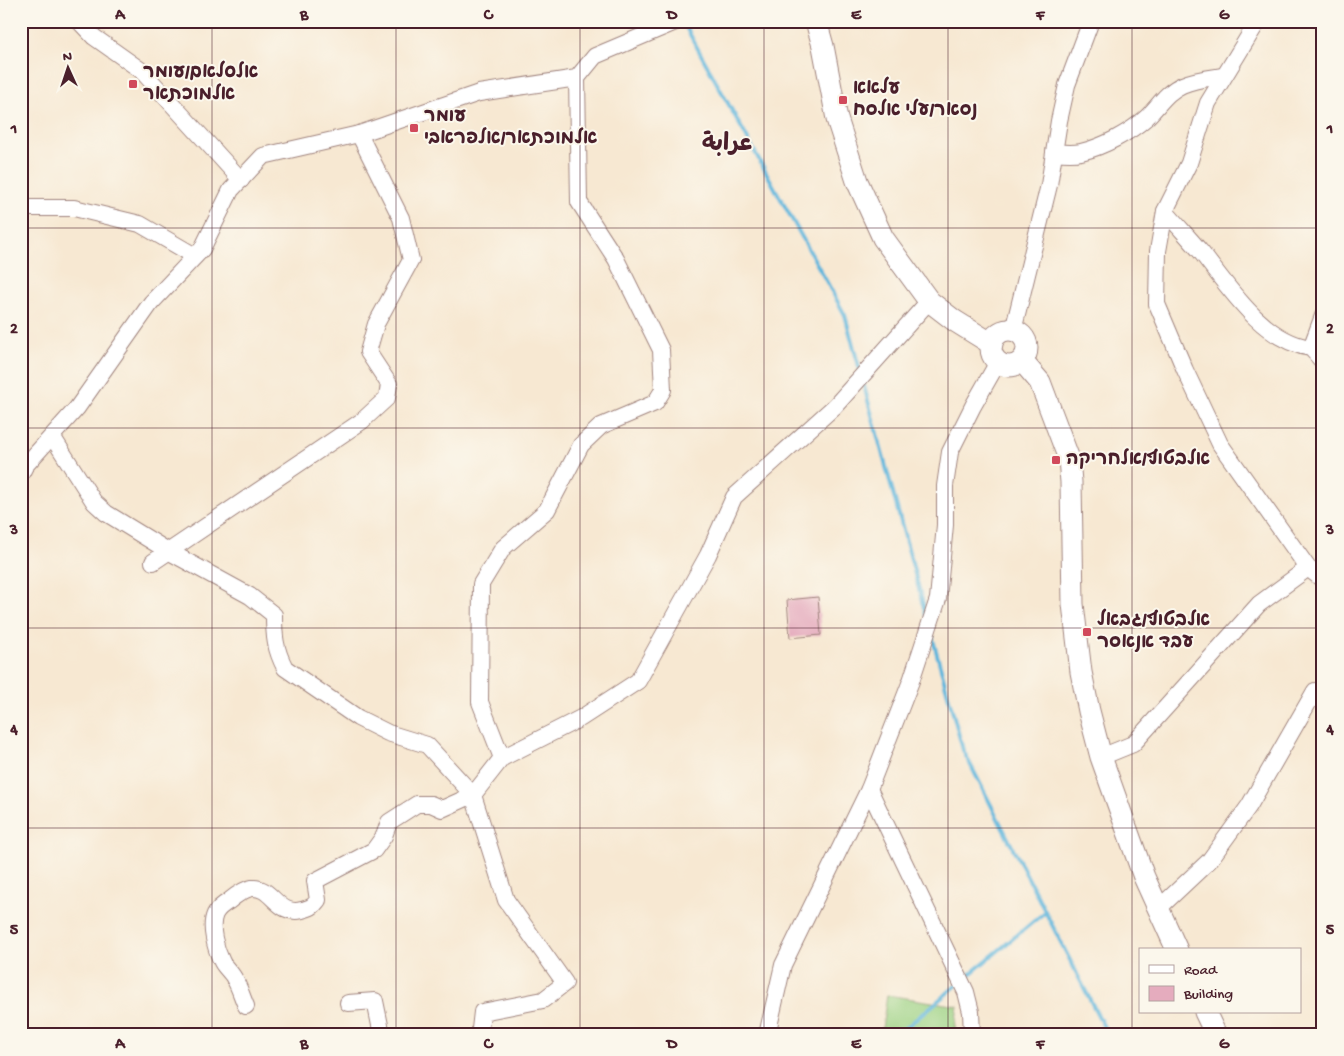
<svg xmlns="http://www.w3.org/2000/svg" width="1344" height="1056" viewBox="0 0 1344 1056" font-family="'Gochi Hand','Playpen Sans Arabic','Playpen Sans Hebrew',sans-serif">
<style>
.green{fill:#9cd283;stroke:#737857}
.lines{fill:none;stroke-linecap:round;stroke-linejoin:round}
.stream{stroke:#5fb6dc;stroke-width:4}
.building{fill:#e5acbe}
.minor-casing{stroke:#a0847e;stroke-width:18}
.major-casing{stroke:#a0847e;stroke-width:23}
.minor{stroke:#fff;stroke-width:16}
.major{stroke:#fff;stroke-width:21}
.grid{fill:none;stroke:#4a1f2b;stroke-width:1;stroke-opacity:0.55}
.poi-dot{fill:#d1495b;stroke:#fbf7ec;stroke-width:2}
.labels{text-anchor:middle;dominant-baseline:central;stroke-width:4;stroke-linejoin:round;paint-order:stroke}
.poi-label{font-size:19px;font-weight:bold;fill:#4a1f2b;stroke:#fbf7ec;text-anchor:start}
.district-label{font-size:24px;font-weight:bold;fill:#4a1f2b;stroke:#fbf7ec}
.neatline{fill:none;stroke:#4a1f2b;stroke-width:2}
.grid-label{font-size:16px;text-anchor:middle;font-weight:bold;fill:#4a1f2b}
</style>
<rect width="100%" height="100%" fill="#fbf7ec"/>
<filter id="ink" filterUnits="userSpaceOnUse"><feTurbulence type="fractalNoise" baseFrequency=".02" numOctaves="2"/><feDisplacementMap in="SourceGraphic" scale="10" xChannelSelector="R" yChannelSelector="G"/><feConvolveMatrix kernelMatrix="1 2 1 2 8 2 1 2 1" color-interpolation-filters="sRGB"/></filter>
<filter id="wash" filterUnits="userSpaceOnUse"><feTurbulence type="fractalNoise" baseFrequency=".0096" numOctaves="4" result="noise"/><feDisplacementMap in="SourceGraphic" scale="20" xChannelSelector="R" yChannelSelector="G"/><feGaussianBlur stdDeviation="1.12" result="paint"/><feColorMatrix in="noise" values="0 0 0 0 0 0 0 0 0 0 0 0 0 0 0 0 0 1.4 0 .05"/><feComposite in="paint" operator="in"/></filter>
<g filter="url(#wash)">
<rect width="100%" height="100%" fill="#f7e8d2"/>
<!-- green -->
<path class="green" d="M887 995 958 1006 954 1035H881Z"/>
<g class="lines">
<!-- stream -->
<g class="stream">
<path d="M683 22 845 315 860 371"/>
<path d="M863 382 926 615"/>
<path d="M932 636 963 750 1108 1035"/>
<path d="M964 979 1045 912"/>
<path d="M897 1035 957 985"/>
</g>
</g>
<g id="blocks">
<!-- building -->
<path class="building" d="M818 597 821 635 790 638 787 600Z"/>
</g>
</g>
<g filter="url(#ink)">
<use href="#blocks" fill-opacity="0" stroke="#a0847e" stroke-width="1"/>
<g class="lines">
<!-- minor casing -->
<g class="minor-casing">
<g id="minor">
<path d="M79 21 94 37 142 71 241 180"/>
<path d="M1258 21 1208 103 1189 163 1165 211 1158 251 1157 304 1185 370 1220 444 1308 568 1323 580"/>
<path d="M1054 152C1063 153 1073 154 1081 152 1103 147 1129 133 1146 118 1158 107 1166 92 1182 85 1195 79 1210 78 1223 76"/>
<path d="M21 208H74L140 224 195 256"/>
<path d="M1165 211C1177 225 1189 238 1201 252 1229 288 1264 342 1311 348L1323 316"/>
<path d="M1013 331 1049 185 1059 121 1067 85 1091 21"/>
<path d="M1311 348 1323 362"/>
<path d="M52 436 94 502 106 513 168 551 250 596 274 615C274 636 275 649 285 668L358 718 388 733 427 745 473 795 506 900 565 983 543 1000 482 1012 480 1029 481 1035"/>
<path d="M21 474 25 466 77 408 151 303 202 249 231 190 263 156 359 134 479 93 577 78 595 56 678 21"/>
<path d="M153 562 362 421 387 398 389 384 368 352 376 324 411 260 401 218 359 134"/>
<path d="M1101 757 1133 744 1259 604 1308 568"/>
<path d="M502 758 480 702 481 584 503 548 547 510 581 445 601 426 655 403 663 390 661 350 616 259 579 202 577 78"/>
<path d="M869 789 966 992 971 1012 972 1035"/>
<path d="M1158 909 1209 861 1249 806 1315 691"/>
<path d="M348 1003 375 1001 382 1035"/>
<path d="M246 1006C242 997 239 986 234 978 231 972 225 968 222 962 216 950 209 927 215 914 218 908 224 904 229 901 235 896 244 889 252 888 272 886 278 917 302 910 310 908 313 907 318 900L315 881 374 850 384 836 389 822 417 804H431L442 809 473 795 502 758 581 718 638 681 708 555 734 497 835 406 929 301"/>
<path d="M767 1035 783 965 869 789 911 681 938 599 945 525V486L950 452 973 406 998 362"/>
</g>
</g>
<!-- major casing -->
<g class="major-casing">
<g id="major">
<path d="M816 21 823 46 837 119 857 181 883 238 929 301 955 321 992 344"/>
<circle cx="1009" cy="348" r="18"/>
<path d="M1022 361 1040 382 1069 459 1071 482 1073 604 1081 672 1089 711 1101 757 1144 877 1177 950"/>
<path d="M1205 1012 1216 1035"/>
</g>
</g>
<!-- minor -->
<use href="#minor" class="minor"/>
<!-- major -->
<use href="#major" class="major"/>
</g>
</g>
<!-- grid -->
<path class="grid" d="M212 21V1035M396 21V1035M580 21V1035M764 21V1035M948 21V1035M1132 21V1035M21 228H1323M21 428H1323M21 628H1323M21 828H1323"/>
<!-- markers -->
<g class="poi-dot">
<rect x="128" y="79" width="10" height="10" rx="2.5"/>
<rect x="838" y="95" width="10" height="10" rx="2.5"/>
<rect x="409" y="123" width="10" height="10" rx="2.5"/>
<rect x="1051" y="455" width="10" height="10" rx="2.5"/>
<rect x="1082" y="627" width="10" height="10" rx="2.5"/>
</g>
<g class="labels">
<!-- poi labels -->
<g class="poi-label">
<text x="143" y="73">אלסלאם/עומר<tspan x="143" dy="22">אלמוכתאר</tspan></text>
<text x="853" y="89">עלאא<tspan x="853" dy="22">נסאר/עלי אלסח</tspan></text>
<text x="424" y="117">עומר<tspan x="424" dy="22">אלמוכתאר/אלפראבי</tspan></text>
<text x="1066" y="460">אלבטוף/אלחריקה</text>
<text x="1097" y="621">אלבטוף/גבאל<tspan x="1097" dy="22">עבד אנאסר</tspan></text>
</g>
<!-- district labels -->
<g class="district-label">
<text x="727" y="145">عرابة</text>
</g>
</g>
<!-- margin -->
<rect width="1344" height="1056" fill="none" stroke="#fbf7ec" stroke-width="55"/>
<!-- legend -->
<rect x="1139" y="948" width="162" height="65" fill="#fbf7ec" stroke="#b4a19f"/>
<rect x="1149" y="965" width="25" height="8" fill="#ffffff" stroke="#b4a19f"/>
<text x="1184" y="974" font-size="15" fill="#4a1f2b">Road</text>
<rect x="1149" y="986" width="25" height="15" fill="#e5acbe" stroke="#b4a19f"/>
<text x="1184" y="998" font-size="15" fill="#4a1f2b">Building</text>
<!-- north arrow -->
<g transform="translate(68 68) rotate(357)" stroke="#fbf7ec" stroke-width="4" paint-order="stroke">
<path d="M0-4L9 19L0 12L-9 19Z" fill="#4a1f2b"/>
<text y="-8" font-size="14" font-weight="bold" text-anchor="middle" fill="#4a1f2b">N</text>
</g>
<rect x="28" y="28" width="1288" height="1000" class="neatline"/>
<g class="grid-label">
<text x="120" y="19">A</text>
<text x="304" y="19">B</text>
<text x="488" y="19">C</text>
<text x="672" y="19">D</text>
<text x="856" y="19">E</text>
<text x="1040" y="19">F</text>
<text x="1224" y="19">G</text>
<text x="14" y="133">1</text>
<text x="1330" y="133">1</text>
<text x="14" y="333">2</text>
<text x="1330" y="333">2</text>
<text x="14" y="534">3</text>
<text x="1330" y="534">3</text>
<text x="14" y="734">4</text>
<text x="1330" y="734">4</text>
<text x="14" y="934">5</text>
<text x="1330" y="934">5</text>
<text x="120" y="1048">A</text>
<text x="304" y="1048">B</text>
<text x="488" y="1048">C</text>
<text x="672" y="1048">D</text>
<text x="856" y="1048">E</text>
<text x="1040" y="1048">F</text>
<text x="1224" y="1048">G</text>
</g>
</svg>
